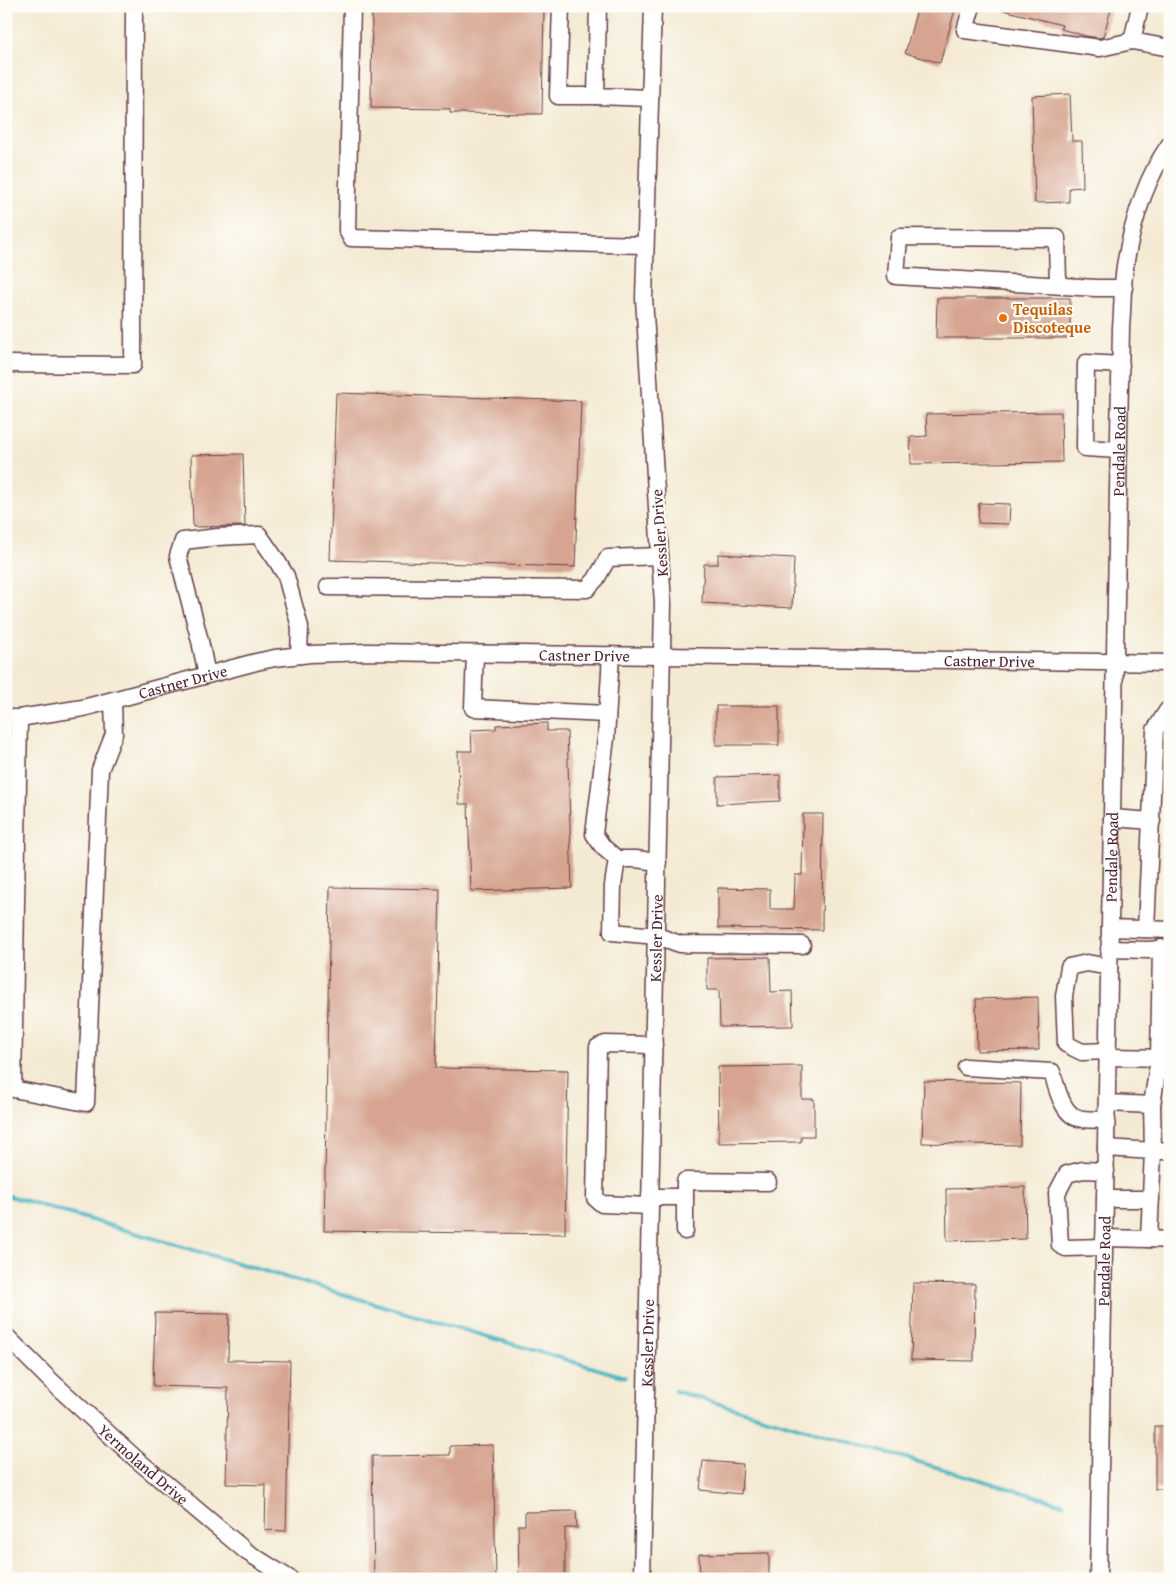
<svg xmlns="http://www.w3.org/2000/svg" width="1176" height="1585" viewBox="0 0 1176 1585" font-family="'Gentium Book Plus',serif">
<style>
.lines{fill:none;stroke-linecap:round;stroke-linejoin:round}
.stream{stroke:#47b5c2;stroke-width:4}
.building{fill:#d6a490}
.minor-casing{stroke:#643d44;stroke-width:19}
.minor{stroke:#fff;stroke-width:16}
.food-dot{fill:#e8710a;stroke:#fdfcf7;stroke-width:2}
.labels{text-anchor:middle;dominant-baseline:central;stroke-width:4.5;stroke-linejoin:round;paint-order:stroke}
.food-label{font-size:16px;font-weight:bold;fill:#c56008;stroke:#fdfcf7;text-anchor:start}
.street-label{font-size:16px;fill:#4a1f2b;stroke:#fdfcf7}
</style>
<rect width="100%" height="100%" fill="#fdfcf7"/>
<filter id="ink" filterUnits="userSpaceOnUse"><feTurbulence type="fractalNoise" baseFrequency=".02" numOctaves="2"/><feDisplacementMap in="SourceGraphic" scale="10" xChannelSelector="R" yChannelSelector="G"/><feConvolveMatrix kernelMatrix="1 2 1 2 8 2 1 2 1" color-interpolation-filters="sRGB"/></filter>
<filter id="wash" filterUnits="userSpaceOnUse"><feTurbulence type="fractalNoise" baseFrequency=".0096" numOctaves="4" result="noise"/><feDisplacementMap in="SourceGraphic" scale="20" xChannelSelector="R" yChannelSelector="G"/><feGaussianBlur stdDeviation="1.12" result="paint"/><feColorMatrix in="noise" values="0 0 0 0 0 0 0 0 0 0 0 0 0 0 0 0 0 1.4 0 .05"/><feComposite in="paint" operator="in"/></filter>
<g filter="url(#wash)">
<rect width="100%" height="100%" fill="#f4ead3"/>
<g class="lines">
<!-- stream -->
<g class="stream">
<path d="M6 1195 625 1377"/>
<path d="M675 1391 1063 1504"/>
</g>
</g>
<g id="blocks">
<!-- building -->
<g class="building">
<path d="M372 6H544L542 114 450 113V109L371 108Z"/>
<path d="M918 6H956L940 63 905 53Z"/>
<path d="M1004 6H1112L1103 37 1100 38 1086 36 1061 29 1062 25 1003 10Z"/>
<path d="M1070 94 1072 141H1082L1083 187 1069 188V202L1035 203 1032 96Z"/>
<path d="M937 298H1070V338H936Z"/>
<path d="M336 393 581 401 575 567 330 560Z"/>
<path d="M1061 412 1062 462 911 464 910 437 927 436 926 414Z"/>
<path d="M243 454 245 526 193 527 191 455Z"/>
<path d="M979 503 1010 504 1009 524 978 523Z"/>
<path d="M718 554 794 558 792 608 702 603 704 564H718Z"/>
<rect x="716" y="706" width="63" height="39"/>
<path d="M547 723V731H567L572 888 471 891 468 804H459L458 751H472L471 730 496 729V725Z"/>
<path d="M780 775V801L717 804V777Z"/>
<path d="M803 814H823L822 930 718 928V888L770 889V909H794L795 875H802Z"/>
<path d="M330 887 440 889 436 1068 568 1070 565 1234 324 1231Z"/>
<path d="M770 957 771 992 792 991 793 1026 720 1027 719 990H707V958Z"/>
<path d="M1038 997 1039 1050 977 1051 976 999Z"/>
<path d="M802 1066V1099H814V1136H801V1142L719 1143 718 1067Z"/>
<path d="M924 1081 1021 1083 1020 1145 922 1143Z"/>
<path d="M1025 1187 1026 1239 947 1241 946 1189Z"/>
<path d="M913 1283 975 1284 974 1361 911 1360Z"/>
<path d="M155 1313 229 1314 228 1360 290 1361 286 1531 265 1530 266 1485 226 1484 228 1388 153 1386Z"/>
<rect x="1155" y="1426" width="15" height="63"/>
<path d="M493 1445 496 1578 374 1579 372 1456 450 1455V1446Z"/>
<path d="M703 1461 743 1464 741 1494 700 1490Z"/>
<path d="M576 1511 577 1528H565V1579H519L518 1525H525V1512Z"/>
<path d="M769 1553V1579H700L699 1554Z"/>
</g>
</g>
</g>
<g filter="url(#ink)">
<use href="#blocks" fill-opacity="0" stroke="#643d44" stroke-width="1"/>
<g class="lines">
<!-- minor casing -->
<g class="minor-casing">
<g id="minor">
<path d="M352 6 347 230 351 238 645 245"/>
<path d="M561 6 558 96H596"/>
<path d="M598 6 596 96 650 98"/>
<path d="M972 6 965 30 1100 48 1132 41 1170 48"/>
<path d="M1132 41 1140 6"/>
<path d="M1058 285 1057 238 899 237 896 276 1096 288H1124"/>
<path d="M6 364 133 365 134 6"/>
<path d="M1119 450 1085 448 1086 363 1121 365"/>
<path d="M328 587 587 589 596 579 608 558 660 556"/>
<path d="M475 654 473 708 607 714"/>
<path d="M611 655 606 738 594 834 603 847 617 859"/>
<path d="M207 675 200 641 178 556 183 541 218 537 259 535 277 561 286 576 300 627 299 655"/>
<path id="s1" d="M6 718H19L83 708 256 662 275 658 310 654 368 652 1170 663"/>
<path d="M19 718 13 1089 86 1103 100 770 114 734 113 701"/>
<path d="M1112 818 1152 821"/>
<path d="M658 862 636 859H617L613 885 612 932 657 936 680 944 802 945"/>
<path d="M1110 928 1170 930"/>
<path d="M1146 929 1155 730 1167 711H1170"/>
<path d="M1161 948 1159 1058 1152 1105 1153 1151H1170"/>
<path d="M1109 949 1149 950 1170 948"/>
<path d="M1108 1051 1082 1052 1066 1044 1064 996 1069 967 1087 963 1109 967"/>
<path d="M1107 1057 1170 1058"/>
<path d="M966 1067 1052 1072C1056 1085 1061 1110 1075 1117 1084 1121 1097 1119 1107 1120"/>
<path d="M1107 1103 1152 1105"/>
<path d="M1106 1148 1153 1151 1149 1239 1170 1240"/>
<path d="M650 1197H685"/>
<path d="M1105 1199H1151"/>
<path d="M650 1206 602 1204 595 1198 598 1047 605 1044 654 1045"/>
<path d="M685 1231V1181L768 1182"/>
<path d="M1104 1238 1149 1239"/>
<path d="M1104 1247 1066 1248 1060 1245 1057 1193 1067 1174 1083 1170 1106 1171"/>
<path id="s2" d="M6 1336 49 1379 135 1458 247 1552 290 1579"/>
<path id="s3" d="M642 1579 663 604 644 298 653 6"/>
<path id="s4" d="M1098 1579 1121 327C1123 307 1122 286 1125 266 1132 224 1145 179 1170 144"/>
</g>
</g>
<!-- minor -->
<use href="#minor" class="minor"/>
</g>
</g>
<!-- markers -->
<circle class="food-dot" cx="1003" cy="318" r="5"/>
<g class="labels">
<!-- food labels -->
<g class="food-label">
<text x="1013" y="309">Tequilas<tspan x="1013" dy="18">Discoteque</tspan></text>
</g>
<!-- street labels -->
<g class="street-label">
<text stroke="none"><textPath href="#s4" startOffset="1128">Pendale Road</textPath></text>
<text transform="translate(659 533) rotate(-94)">Kessler Drive</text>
<text stroke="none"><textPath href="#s1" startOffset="586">Castner Drive</textPath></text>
<text stroke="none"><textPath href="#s1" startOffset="991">Castner Drive</textPath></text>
<text stroke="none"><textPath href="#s1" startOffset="181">Castner Drive</textPath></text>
<text stroke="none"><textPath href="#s4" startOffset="722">Pendale Road</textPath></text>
<text stroke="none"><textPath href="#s3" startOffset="641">Kessler Drive</textPath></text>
<text stroke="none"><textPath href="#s4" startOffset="318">Pendale Road</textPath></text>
<text stroke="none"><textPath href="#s3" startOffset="236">Kessler Drive</textPath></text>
<text stroke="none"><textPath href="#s2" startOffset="188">Yermoland Drive</textPath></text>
</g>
</g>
<!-- margin -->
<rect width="1176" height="1585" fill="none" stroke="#fdfcf7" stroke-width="25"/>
</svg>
